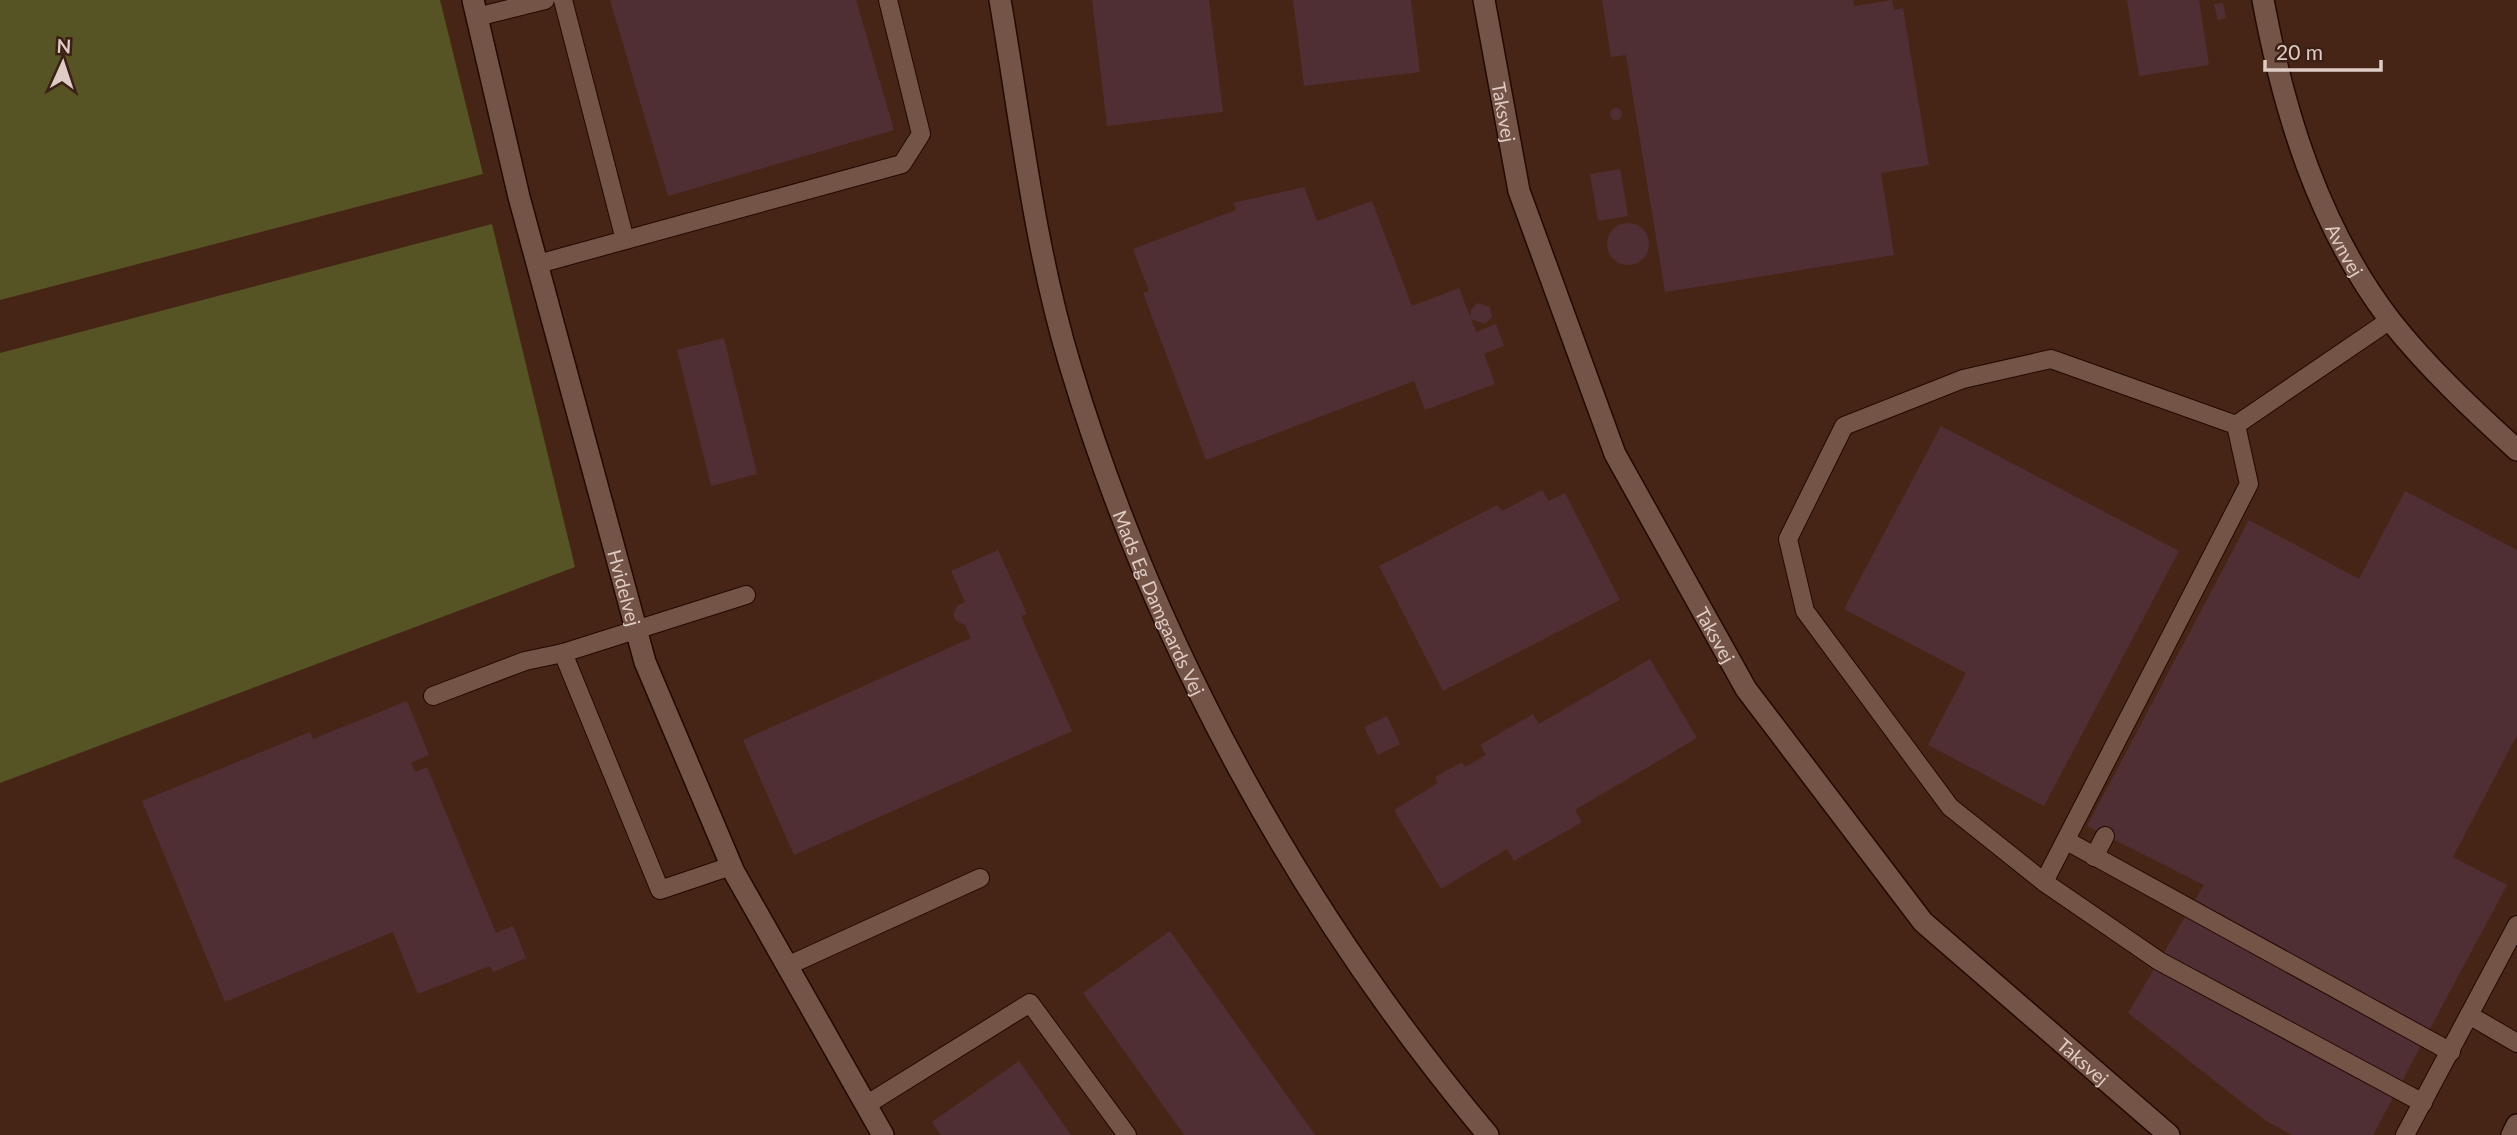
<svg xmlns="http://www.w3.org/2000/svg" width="2517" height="1135" viewBox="0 0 2517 1135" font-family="Lato,sans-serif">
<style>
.built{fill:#472516}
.green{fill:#565325}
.building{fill:#4f2f33}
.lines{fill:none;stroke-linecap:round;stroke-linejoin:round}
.service-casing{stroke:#220901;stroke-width:20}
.minor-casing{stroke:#220901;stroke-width:24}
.service{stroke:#745446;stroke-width:18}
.minor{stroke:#745446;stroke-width:21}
.labels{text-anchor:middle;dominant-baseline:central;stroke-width:5;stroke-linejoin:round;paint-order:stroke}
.street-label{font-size:19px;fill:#dfccc5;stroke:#3c2015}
</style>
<rect width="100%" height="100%" fill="#3c2015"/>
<!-- built -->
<rect class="built" x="0" y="0" width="2517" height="1135"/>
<!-- green -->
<g class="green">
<path d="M0 0H440L483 174 0 300Z"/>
<path d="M492 224 575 567 0 783V353Z"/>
</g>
<!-- building -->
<g class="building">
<path d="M610 0H856L894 130 668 196Z"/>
<path d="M1092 0H1209L1223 112 1107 126Z"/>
<path d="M1293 0H1411L1420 72 1304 86Z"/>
<path d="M1602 0H1853L1854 6 1892 0 1894 10 1903 8 1929 165 1881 173 1894 255 1665 292 1626 55 1611 57Z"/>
<path d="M2127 0H2199L2209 65 2139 76Z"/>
<path d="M2223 3 2226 18 2218 20 2214 4Z"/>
<circle cx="1616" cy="114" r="6"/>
<path d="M1620 169 1628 216 1598 221 1590 174Z"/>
<path d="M1304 187 1317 221 1372 201 1412 306 1459 288 1470 317 1471 310 1477 303 1490 307 1492 317 1485 324 1471 319 1476 332 1496 324 1504 346 1484 354 1495 384 1425 410 1414 381 1206 460 1143 293 1149 291 1133 249 1236 210 1233 203Z"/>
<circle cx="1628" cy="244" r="21"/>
<path d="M724 338 757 474 711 486 677 350Z"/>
<path d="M1941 426 2179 551 2044 806 1928 745 1966 673 1844 609Z"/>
<path d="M1542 490 1549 501 1565 493 1620 600 1443 691 1379 566 1497 505 1502 511Z"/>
<path d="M2405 491 2517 550V735L2453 857 2507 885 2373 1135H2292L2266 1121 2128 1013 2204 885 2087 826 2249 520 2359 579Z"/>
<path d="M998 550 1027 614 1021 616 1072 731 794 855 743 740 971 638 965 625 956 621 953 614 957 606 965 602 951 571Z"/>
<path d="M1650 659 1697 738 1575 810 1582 822 1514 861 1507 849 1441 889 1394 810 1438 783 1435 777 1462 762 1465 767 1486 755 1480 745 1533 714 1539 724Z"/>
<path d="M407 701 429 755 411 763 415 772 427 767 496 933 513 926 526 958 493 972 490 966 418 994 393 932 225 1002 142 801 310 732 313 739Z"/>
<path d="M1387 716 1400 744 1378 755 1364 727Z"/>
<path d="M1170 931 1315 1135H1184L1083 993Z"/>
<path d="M1019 1061 1071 1135H941L932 1122Z"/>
</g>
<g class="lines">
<!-- service casing -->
<g class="service-casing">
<g id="service">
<path d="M563 0 625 240"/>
<path d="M477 17 545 0"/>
<path d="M538 264 902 164 921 134 888 0"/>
<path d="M2236 425 2249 484 2044 882 1950 807 1805 611 1788 539 1844 426 1963 379 2051 359 2236 425 2390 320"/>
<path d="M433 696 525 661 563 653"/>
<path d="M2067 841 2451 1052"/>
<path d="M2094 857 2105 836"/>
<path d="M731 866 660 890 563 653 746 595"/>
<path d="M2044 882 2159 961 2423 1103"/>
<path d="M787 966 980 878"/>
<path d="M2469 1015 2517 1043"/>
<path d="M866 1105 1030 1003 1127 1135"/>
<path d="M2405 1135 2517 925"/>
</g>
</g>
<!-- minor casing -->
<g class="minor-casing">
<g id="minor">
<path id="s1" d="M473 0 519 197 645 662 734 872 883 1135"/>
<path id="s2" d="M1000 0C1021 122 1034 246 1070 365 1154 645 1300 911 1488 1135"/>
<path id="s3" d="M1484 0 1519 191 1615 454 1746 689 1923 922 2169 1135"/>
<path id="s4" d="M2263 0C2284 113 2319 227 2390 320 2427 367 2473 410 2517 450"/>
<path d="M2512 1135 2517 1125"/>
</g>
</g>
<!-- service -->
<use href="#service" class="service"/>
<!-- minor -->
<use href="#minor" class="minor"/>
</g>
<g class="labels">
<!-- street labels -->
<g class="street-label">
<text stroke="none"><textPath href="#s3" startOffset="114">Taksvej</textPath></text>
<text stroke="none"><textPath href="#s4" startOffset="264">Avnvej</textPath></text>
<text stroke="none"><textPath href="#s1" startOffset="607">Hvidelvej</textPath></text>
<text stroke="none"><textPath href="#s2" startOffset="626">Mads Eg Damgaards Vej</textPath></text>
<text stroke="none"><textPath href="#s3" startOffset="681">Taksvej</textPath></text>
<text stroke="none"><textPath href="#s3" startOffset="1248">Taksvej</textPath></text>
</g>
</g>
<!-- north arrow -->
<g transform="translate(63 63) rotate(3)" stroke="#3c2015" stroke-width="5" paint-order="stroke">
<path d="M0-5L12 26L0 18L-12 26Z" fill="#dfccc5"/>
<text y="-10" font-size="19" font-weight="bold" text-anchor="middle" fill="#dfccc5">N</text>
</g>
<!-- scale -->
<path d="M2265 60v10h116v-10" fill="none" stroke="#dfccc5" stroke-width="3.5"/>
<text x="2276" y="60" font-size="21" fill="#dfccc5" stroke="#3c2015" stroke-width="5" paint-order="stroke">20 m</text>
</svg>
